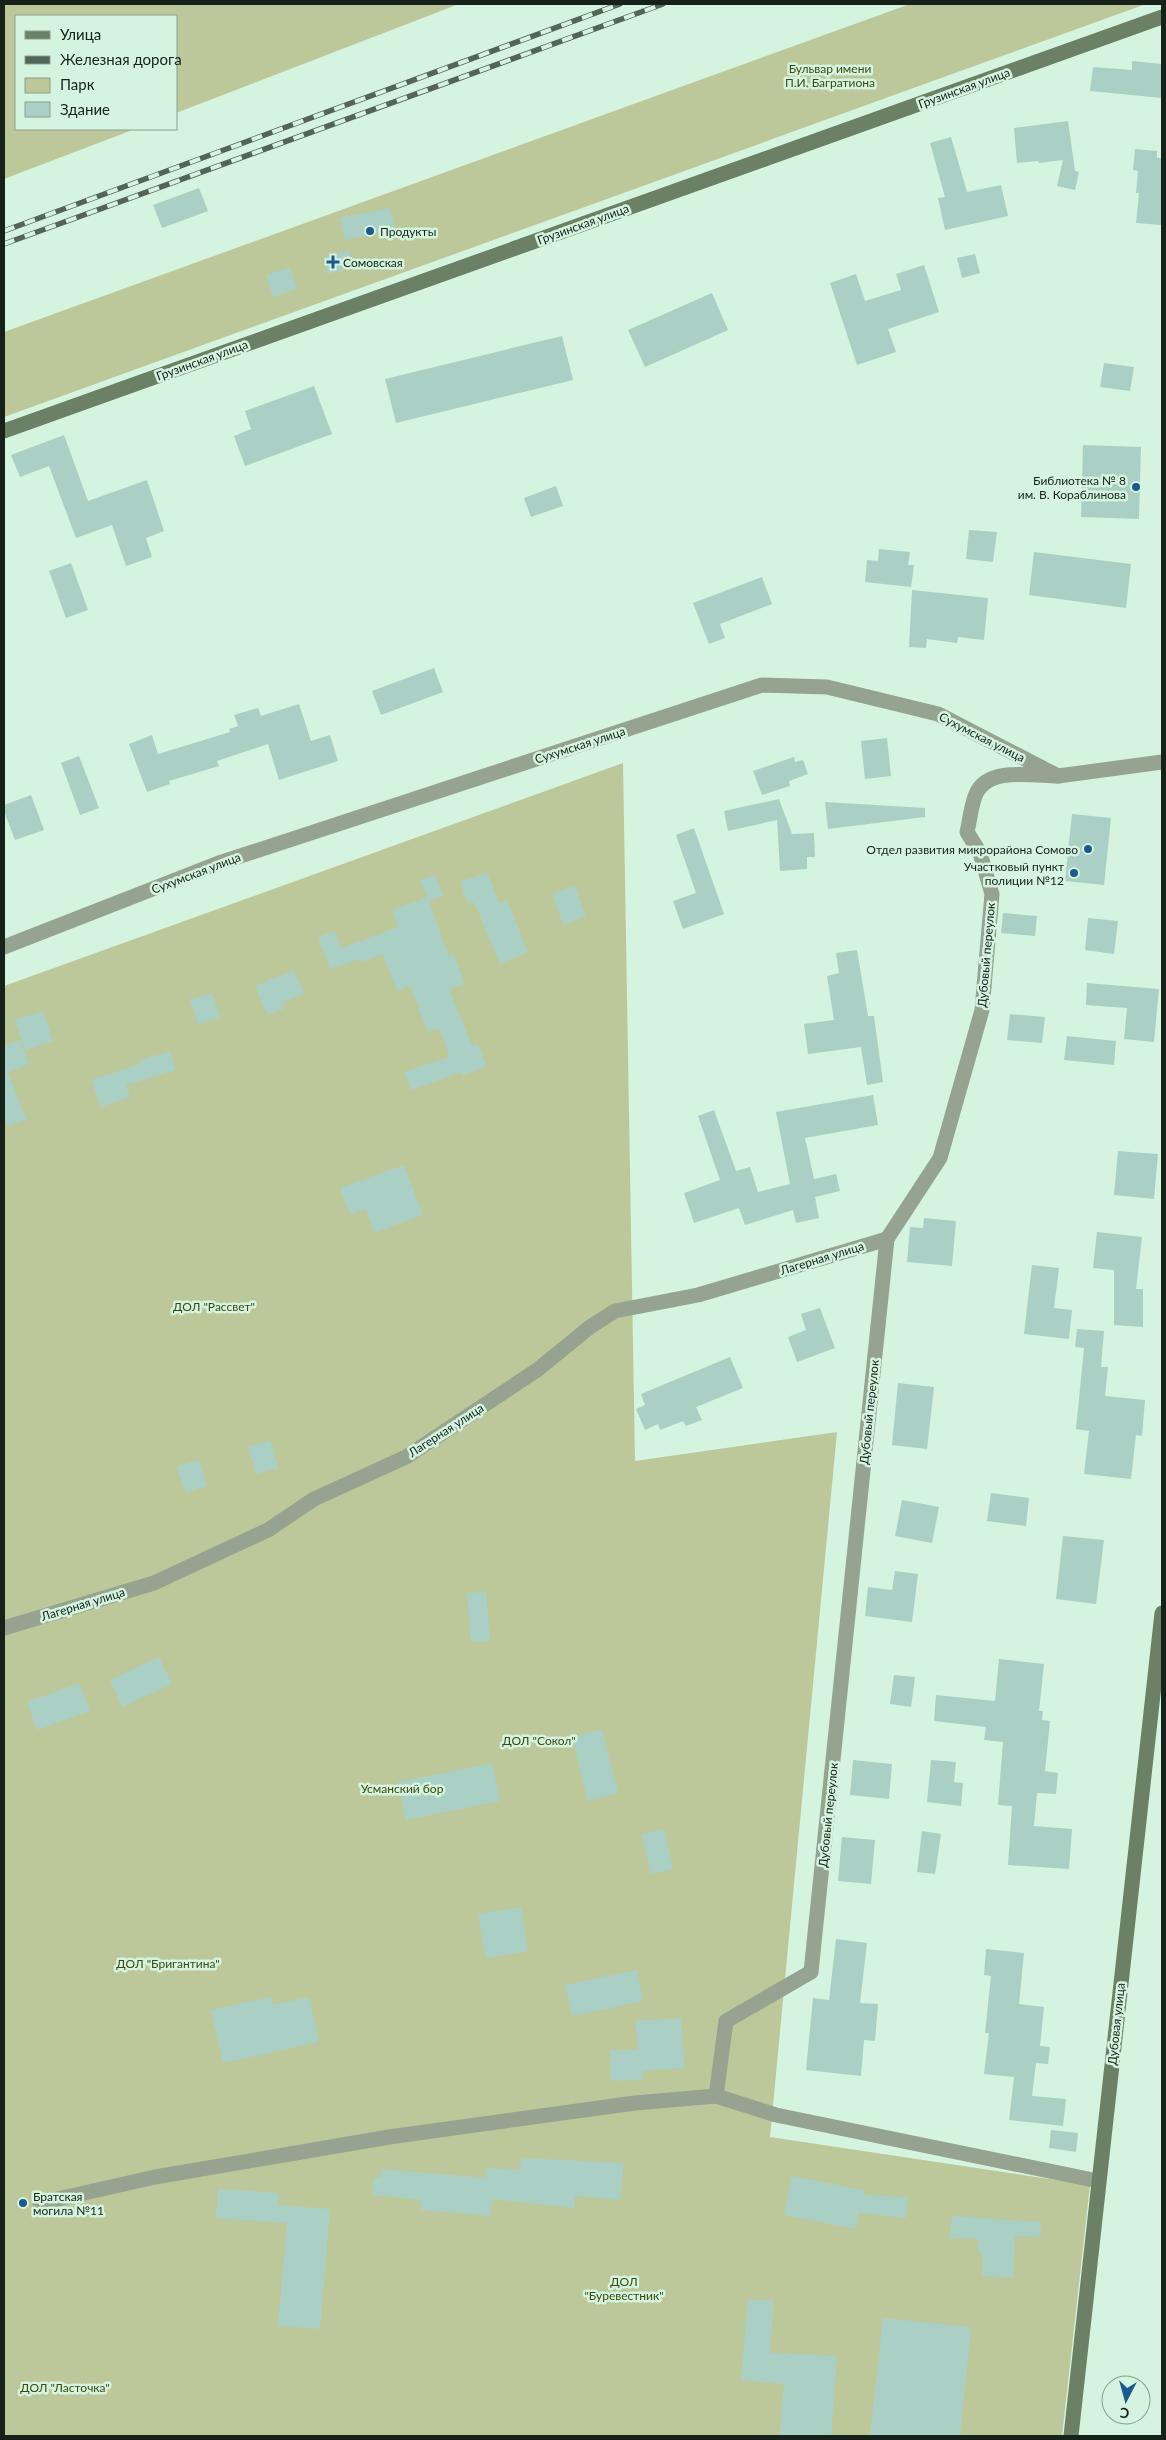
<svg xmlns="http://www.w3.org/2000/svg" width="1166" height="2440" viewBox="0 0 1166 2440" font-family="Lato,sans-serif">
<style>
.green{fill:#bdc89a}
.building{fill:#aacfc4}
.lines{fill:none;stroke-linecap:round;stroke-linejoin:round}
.street{stroke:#95a390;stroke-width:15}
.secondary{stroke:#6c8065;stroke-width:15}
.rail-casing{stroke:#536559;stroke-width:5.5}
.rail{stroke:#d5f4df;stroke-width:4;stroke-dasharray:11;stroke-linecap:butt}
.poi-dot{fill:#1b598f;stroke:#d5f4df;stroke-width:2}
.labels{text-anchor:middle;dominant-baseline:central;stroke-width:5;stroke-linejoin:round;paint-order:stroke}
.park-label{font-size:12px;fill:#3e470e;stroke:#d5f4df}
.street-label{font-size:12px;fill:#16211a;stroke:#d5f4df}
.poi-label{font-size:12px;fill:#16211a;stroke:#d5f4df;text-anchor:start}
</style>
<rect width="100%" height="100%" fill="#d5f4df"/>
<!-- green -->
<g class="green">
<path d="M4 4H459L176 113V16H16V129H135L4 179Z"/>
<path d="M910 4H1146L4 417V332Z"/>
<path d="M623 763 635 1461 837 1432 770 2137 1090 2185 1062 2436H4V986Z"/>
</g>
<!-- building -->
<g class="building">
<path d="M1132 61 1162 64V98L1090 91 1093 67 1132 70Z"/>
<path d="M1068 121 1075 171 1079 172 1075 190 1057 186 1063 160 1039 163 1038 161 1017 163 1014 128Z"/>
<path d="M951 137 967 192 1001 185 1008 216 945 230 938 198 945 197 930 143Z"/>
<path d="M1135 149 1157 151V158H1162L1161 225 1136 223 1139 193H1136L1138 171 1133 170Z"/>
<path d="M199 188 208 211 162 228 153 205Z"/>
<path d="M390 208 395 229 345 240 340 218Z"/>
<path d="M349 250 354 267 328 274 323 257Z"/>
<path d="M975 254 980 273 962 278 957 258Z"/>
<path d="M924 265 939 312 888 329 896 352 857 365 830 283 856 274 865 301 901 290 896 274Z"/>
<path d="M290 267 297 289 273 297 266 275Z"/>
<path d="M712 293 728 330 645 367 628 330Z"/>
<path d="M562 336 573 380 396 423 385 379Z"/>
<path d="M1104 363 1134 367 1130 391 1100 387Z"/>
<path d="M314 386 332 434 245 466 234 436 251 429 245 411Z"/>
<path d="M64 435 88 501 147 480 164 531 146 538 152 557 126 566 112 525 76 538 49 466 20 477 11 455Z"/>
<path d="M1083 445 1141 447 1139 519 1081 517Z"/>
<path d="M556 486 563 506 531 517 524 498Z"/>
<path d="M969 530 997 532 993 562 966 559Z"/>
<path d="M879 549 910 552 908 565H914L911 587 865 582 867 560 878 561Z"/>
<path d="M1034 552 1131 564 1126 608 1029 595Z"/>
<path d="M71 563 88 610 66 618 49 571Z"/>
<path d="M762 577 772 604 720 624 725 638 709 644 693 603Z"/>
<path d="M912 590 988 598 984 640 958 637 957 643 927 639 926 648 909 647Z"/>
<path d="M434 668 443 692 381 715 372 691Z"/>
<path d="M299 704 311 741 330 735 338 761 279 780 268 744 217 761 219 766 169 781 170 784 147 792 129 744 152 735 158 754 230 732 229 729 238 726 234 715 258 708 261 716Z"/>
<path d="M887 738 891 776 865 779 861 741Z"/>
<path d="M79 756 99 808 80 815 61 763Z"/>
<path d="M794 757 795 762 803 760 808 774 789 781 790 786 762 795 753 771Z"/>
<path d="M31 795 44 830 15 840 4 811V805Z"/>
<path d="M779 799 792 834 814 833 815 857H807V869L780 871 777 820 728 831 724 811Z"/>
<path d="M825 802 925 808V817L828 829Z"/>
<path d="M1072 814 1111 818 1104 885 1065 881Z"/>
<path d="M694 828 724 914 683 929 673 901 696 893 676 835Z"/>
<path d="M487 872 499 903 507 900 528 952 500 964 474 902 468 904 460 882Z"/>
<path d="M435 875 443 896 429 901 449 956 454 954 465 984 449 989 472 1046 478 1044 487 1066 462 1076 461 1072 411 1090 404 1072 450 1057 439 1028 428 1032 410 986 397 991 383 954 361 962 360 959 330 969 318 937 335 931 341 948 398 927 392 910 427 897 420 880Z"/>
<path d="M575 886 586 916 563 925 552 894Z"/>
<path d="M1003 913 1037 916 1035 936 1001 933Z"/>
<path d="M1088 918 1118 921 1114 954 1085 950Z"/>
<path d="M857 950 868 1016H874L883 1082 867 1085 861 1047 808 1054 804 1024 834 1020 827 976 839 973 836 953Z"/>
<path d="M294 970 304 994 283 1002 285 1008 267 1015 255 986Z"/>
<path d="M1087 983 1159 989 1154 1042 1124 1039 1127 1008 1086 1005Z"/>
<path d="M212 993 220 1018 198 1024 190 1000Z"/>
<path d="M43 1011 53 1041 25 1050 15 1020Z"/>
<path d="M1010 1014 1045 1017 1042 1043 1007 1040Z"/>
<path d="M1067 1036 1116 1041 1114 1065 1064 1060Z"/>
<path d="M20 1040 29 1064 8 1072 26 1120 8 1126 4 1115V1046Z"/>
<path d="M170 1051 176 1070 126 1085 130 1097 101 1107 91 1080 140 1064 139 1061Z"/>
<path d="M873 1095 878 1125 805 1138 814 1179 836 1174 840 1191 815 1197 819 1218 796 1223 793 1210 745 1225 739 1208 694 1223 684 1193 720 1180 698 1116 714 1110 736 1171 750 1167 758 1192 790 1184 776 1112Z"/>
<path d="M1118 1151 1158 1154 1154 1199 1114 1195Z"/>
<path d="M404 1165 423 1215 374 1233 366 1209 350 1215 340 1188Z"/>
<path d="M924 1218 956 1221 952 1266 907 1262 910 1227 923 1228Z"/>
<path d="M1097 1232 1142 1237 1136 1289H1143V1327L1114 1325V1270L1093 1268Z"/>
<path d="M1032 1265 1059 1268 1054 1308 1072 1310 1069 1339 1024 1334Z"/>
<path d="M820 1308 835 1348 797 1362 788 1337 806 1330 801 1314Z"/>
<path d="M1077 1329 1104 1331 1101 1367H1108L1105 1396 1145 1400 1142 1436 1136 1435 1131 1479 1084 1474 1089 1431 1076 1429 1084 1348 1075 1347Z"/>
<path d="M730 1357 743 1388 696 1407 702 1420 686 1426 683 1421 660 1430 658 1424 645 1430 636 1409 645 1405 641 1394Z"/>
<path d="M898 1383 934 1387 927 1449 892 1445Z"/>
<path d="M270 1440 279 1468 256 1474 248 1447Z"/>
<path d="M199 1460 207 1486 186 1493 177 1466Z"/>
<path d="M991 1493 1029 1498 1026 1526 987 1521Z"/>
<path d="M902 1500 939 1507 932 1543 895 1536Z"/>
<path d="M1063 1536 1104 1540 1096 1604 1056 1599Z"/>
<path d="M895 1571 918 1574 912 1622 865 1616 868 1587 892 1590Z"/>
<path d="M486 1592 490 1641 471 1642 467 1593Z"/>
<path d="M159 1657 172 1684 122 1707 110 1680Z"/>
<path d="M999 1659 1044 1664 1039 1711H1043L1042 1720 1050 1721 1045 1771 1058 1773 1056 1794 1037 1793 1034 1826 1072 1829 1069 1869 1008 1865 1012 1806 998 1805 1003 1742 984 1740 986 1727 934 1721 936 1695 995 1701Z"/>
<path d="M894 1675 915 1677 911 1707 890 1704Z"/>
<path d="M79 1683 90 1711 37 1730 27 1702Z"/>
<path d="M602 1729 618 1793 588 1801 572 1737Z"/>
<path d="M853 1760 892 1764 889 1799 850 1795Z"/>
<path d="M931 1760 956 1762 954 1782 963 1783 961 1806 927 1802Z"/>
<path d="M492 1763 500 1801 406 1820 398 1782Z"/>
<path d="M664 1829 673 1869 651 1874 642 1834Z"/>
<path d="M922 1831 941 1834 935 1874 917 1872Z"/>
<path d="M842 1837 875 1840 871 1884 838 1881Z"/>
<path d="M521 1907 528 1951 486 1958 478 1914Z"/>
<path d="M836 1939 867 1943 860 2003 878 2004 875 2041 864 2040 861 2076 806 2070 813 1998 829 2000Z"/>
<path d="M986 1949 1024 1953 1019 2004 1044 2007 1040 2046 1050 2047 1048 2064 1036 2063 1032 2096 1066 2099 1063 2126 1009 2120 1014 2077 984 2074 989 2033H985L991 1976 984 1975Z"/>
<path d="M637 1970 643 2001 572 2016 565 1985Z"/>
<path d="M271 1997 272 2005 309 1997 319 2042 223 2063 211 2010Z"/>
<path d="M681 2018 685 2068 643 2071V2080L611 2081 610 2050H638L635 2021Z"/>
<path d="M1051 2130 1078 2133 1076 2152 1049 2148Z"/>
<path d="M521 2158 624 2163 620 2200 575 2196 574 2208 492 2199 491 2216 420 2210 421 2200 372 2195 373 2178 381 2177V2169L486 2178V2168L520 2170Z"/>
<path d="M792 2176 864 2190 863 2194 908 2198 906 2218 859 2213 856 2229 784 2215Z"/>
<path d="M218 2189 279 2193 278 2205 330 2209 320 2329 278 2326 287 2223 216 2218Z"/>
<path d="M952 2216 1041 2222 1040 2237 1015 2236 1013 2278 982 2276 983 2253H978L979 2239 950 2238Z"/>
<path d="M748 2299 774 2301 770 2353 837 2356 831 2436H779L784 2384 741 2380Z"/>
<path d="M883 2318 971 2327 960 2436H870Z"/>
</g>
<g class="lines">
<!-- street -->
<g class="street">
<path d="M4 947 219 863 762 685 827 687 938 714 1058 776 1162 762"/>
<path d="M4 1628 154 1583 268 1530 314 1499 406 1457 537 1370 590 1327 615 1311 698 1295 887 1239"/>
<path d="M716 2096 726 2021 811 1972 887 1239 940 1158 982 1010 992 894 980 853 967 832C970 820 971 805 976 794 988 766 1034 776 1058 776"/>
<path d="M40 2203 155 2177 389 2137 635 2103 716 2096 776 2115 1098 2181"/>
</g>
<!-- secondary -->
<g class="secondary">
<path d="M4 431 1162 17"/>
<path d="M1071 2436 1162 1613"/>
</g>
<!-- rail casing -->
<g class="rail-casing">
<g id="rail">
<path d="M4 231 620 4"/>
<path d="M4 244 663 4"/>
</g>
</g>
<!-- rail -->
<use href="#rail" class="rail"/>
</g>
<!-- markers -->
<g class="poi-dot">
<circle cx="370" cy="231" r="5"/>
<path d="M330.5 254.5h5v5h5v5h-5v5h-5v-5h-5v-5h5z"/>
<circle cx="1136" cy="487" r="5"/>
<circle cx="1088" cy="849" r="5"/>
<circle cx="1074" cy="873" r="5"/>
<circle cx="23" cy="2203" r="5"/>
</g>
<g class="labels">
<!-- park labels -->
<g class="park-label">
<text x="830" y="68">Бульвар имени<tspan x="830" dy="14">П.И. Багратиона</tspan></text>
<text x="214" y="1306">ДОЛ "Рассвет"</text>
<text x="539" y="1740">ДОЛ "Сокол"</text>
<text x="402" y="1788">Усманский бор</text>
<text x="168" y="1963">ДОЛ "Бригантина"</text>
<text x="624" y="2281">ДОЛ<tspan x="624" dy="14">"Буревестник"</tspan></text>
<text x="65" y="2387">ДОЛ "Ласточка"</text>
</g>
<!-- street labels -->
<g class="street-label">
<text transform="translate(964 88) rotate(-20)">Грузинская улица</text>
<text transform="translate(583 224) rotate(-20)">Грузинская улица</text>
<text transform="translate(202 360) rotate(-20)">Грузинская улица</text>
<text transform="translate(982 737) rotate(27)">Сухумская улица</text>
<text transform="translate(580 745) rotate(-18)">Сухумская улица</text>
<text transform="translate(196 873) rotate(-21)">Сухумская улица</text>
<text transform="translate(986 955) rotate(-85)">Дубовый переулок</text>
<text transform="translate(822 1258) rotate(-17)">Лагерная улица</text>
<text transform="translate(869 1412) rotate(-84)">Дубовый переулок</text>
<text transform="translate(446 1430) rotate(-33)">Лагерная улица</text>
<text transform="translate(83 1604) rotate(-17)">Лагерная улица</text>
<text transform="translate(828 1815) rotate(-84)">Дубовый переулок</text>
<text transform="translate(1116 2024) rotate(-84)">Дубовая улица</text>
</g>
<!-- poi labels -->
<g class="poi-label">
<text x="380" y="231">Продукты</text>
<text x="343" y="262">Сомовская</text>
<text x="1126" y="480" text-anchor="end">Библиотека № 8<tspan x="1126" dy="14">им. В. Кораблинова</tspan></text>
<text x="1078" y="849" text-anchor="end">Отдел развития микрорайона Сомово</text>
<text x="1064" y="866" text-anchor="end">Участковый пункт<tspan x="1064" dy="14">полиции №12</tspan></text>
<text x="33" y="2196">Братская<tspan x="33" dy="14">могила №11</tspan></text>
</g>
</g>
<!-- border -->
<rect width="1166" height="2440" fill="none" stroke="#16211a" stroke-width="10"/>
<!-- legend -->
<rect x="15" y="15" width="162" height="115" fill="#d5f4df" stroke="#89a090"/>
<rect x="25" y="31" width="25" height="8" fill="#6c8065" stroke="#89a090"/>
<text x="60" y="40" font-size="15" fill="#16211a">Улица</text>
<rect x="25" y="56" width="25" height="8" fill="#536559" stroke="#89a090"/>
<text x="60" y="65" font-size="15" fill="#16211a">Железная дорога</text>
<rect x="25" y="78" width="25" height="15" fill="#bdc89a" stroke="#89a090"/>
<text x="60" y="90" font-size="15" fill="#16211a">Парк</text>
<rect x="25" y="102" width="25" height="15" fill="#aacfc4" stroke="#89a090"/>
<text x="60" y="115" font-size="15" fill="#16211a">Здание</text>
<!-- north arrow -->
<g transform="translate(1126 2400) rotate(186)"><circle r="24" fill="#d5f4df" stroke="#89a090"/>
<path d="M0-4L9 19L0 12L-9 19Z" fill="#1b598f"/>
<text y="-8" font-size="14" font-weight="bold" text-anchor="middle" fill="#16211a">С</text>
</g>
</svg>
